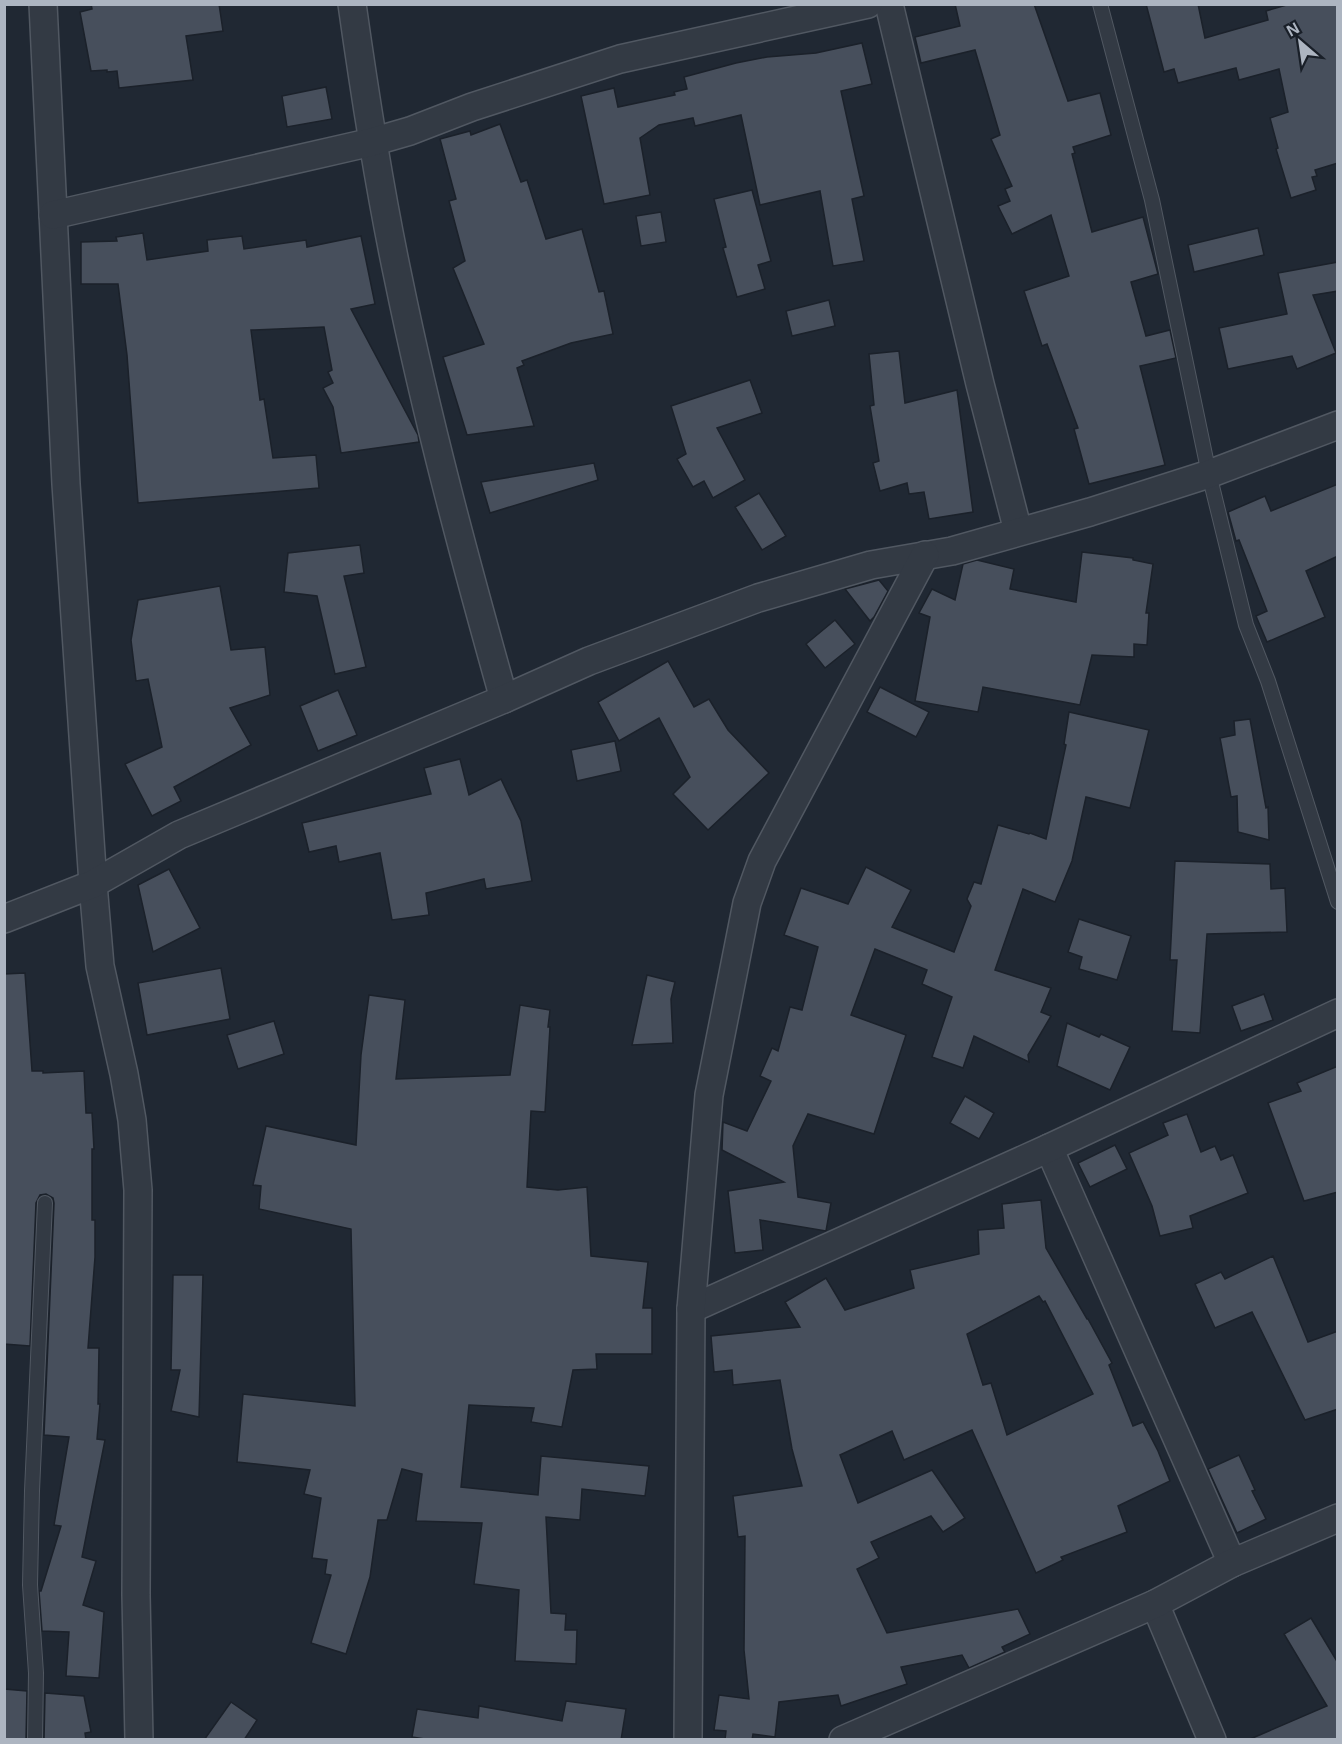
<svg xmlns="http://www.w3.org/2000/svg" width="1342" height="1744" viewBox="0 0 1342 1744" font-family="Arial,sans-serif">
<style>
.building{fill:#474f5c;stroke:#1b212a;stroke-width:1.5;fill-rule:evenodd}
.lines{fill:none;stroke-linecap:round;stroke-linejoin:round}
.lane-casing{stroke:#515862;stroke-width:16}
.street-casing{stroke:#515862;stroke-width:30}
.lane{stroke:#333a44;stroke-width:14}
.street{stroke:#333a44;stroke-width:27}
</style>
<rect width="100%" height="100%" fill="#202833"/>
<!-- building -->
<g class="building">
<path d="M91 4H219L223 31 186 36 193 80 119 88 117 71 107 72V70L91 71 80 12 92 9Z"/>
<path d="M955 4H1034L1068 101 1100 93 1111 135 1073 147 1075 153 1072 154 1092 232 1143 217 1158 274 1131 282 1146 336 1170 330 1176 358 1140 366 1165 465 1089 484 1074 429 1078 428 1047 344 1042 346 1024 291 1069 276 1051 215 1012 234 998 206 1010 201 1005 189 1012 186 991 139 1000 135 975 50 921 63 915 37 960 26Z"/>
<path d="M1146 4H1198L1205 38 1268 20 1266 11 1290 4H1338V163L1315 170 1317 176 1312 177 1316 190 1291 198 1276 149 1278 148 1270 118 1288 112 1279 69 1239 80 1236 68 1178 83 1174 69 1164 72Z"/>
<path d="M862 43 872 84 841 91 864 196 852 199 864 261 833 266 820 191 760 205 741 115 695 126 693 118 659 125 640 138 650 195 604 204 581 96 614 88 618 107 675 95 674 92 687 89 684 77 736 63 767 57 816 53Z"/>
<path d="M326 87 332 119 287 127 282 96Z"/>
<path d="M500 124 521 182 527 180 546 239 582 229 599 292 604 291 613 334 571 343 522 361 524 365 517 368 534 426 467 435 443 357 484 344 453 268 465 261 449 201 456 199 440 139 470 131 471 135Z"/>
<path d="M752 190 771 261 758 265 765 289 737 297 723 248 726 247 714 199Z"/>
<path d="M661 212 666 242 641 246 636 216Z"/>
<path d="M1258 228 1264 255 1194 272 1188 245Z"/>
<path d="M143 233 147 260 208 251 207 240 242 236 244 249 306 240 307 247 361 236 375 304 351 309 418 435 419 442 341 453 333 407 323 388 333 383 328 372 332 370 324 327 251 330 260 400 264 399 273 458 316 455 319 488 138 503 127 355 118 284H81V242L117 241 116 237Z"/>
<path d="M1338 262V291L1313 295 1336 353 1297 369 1292 356 1228 369 1219 328 1287 314 1278 273Z"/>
<path d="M829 300 835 326 792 336 786 311Z"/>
<path d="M899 351 905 403 957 390 973 512 929 519 924 492 909 494 907 483 880 491 873 463 879 461 870 406 874 405 869 354Z"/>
<path d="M750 380 762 413 717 428 745 480 713 498 704 481 693 487 677 459 686 454 671 406Z"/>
<path d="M594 463 598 480 490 513 481 482Z"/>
<path d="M1338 484V556L1306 571 1325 617 1267 642 1256 616 1267 611 1239 540 1236 541 1228 512 1265 496 1271 511Z"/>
<path d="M759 493 786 536 762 550 735 507Z"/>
<path d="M360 545 364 573 344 576 366 667 335 674 317 596 284 592 288 553Z"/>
<path d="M1082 552 1133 558V560L1153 564 1146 613H1149L1147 645 1134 644V657L1092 655 1080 705 983 687 978 712 915 701 930 617 919 613 932 589 955 600 963 564 977 560 1014 569 1010 589 1076 602Z"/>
<path d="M879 580 888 591 874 617 870 621 845 589Z"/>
<path d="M220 586 231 650 265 647 270 695 230 708 251 745 174 787 181 801 152 816 125 764 162 747 148 679 136 681 131 640 138 600Z"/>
<path d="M835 620 855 644 825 668 806 644Z"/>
<path d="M668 661 694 707 709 699 728 730 769 773 708 830 673 794 690 777 659 718 619 741 598 702Z"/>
<path d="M880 687 929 712 916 737 867 712Z"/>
<path d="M338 690 357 735 318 751 300 706Z"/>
<path d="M1069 712 1149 730 1130 808 1086 797 1072 861 1055 902 1023 889 995 970 1051 988 1041 1012 1051 1016 1028 1055 1029 1062 974 1036 963 1068 932 1057 952 997 922 984 927 970 875 949 851 1015 906 1035 874 1134 808 1114 793 1146 798 1197 831 1203 826 1231 760 1220 763 1250 735 1253 728 1191 784 1182 722 1150 723 1122 747 1131 771 1081 760 1076 772 1048 778 1051 790 1007 802 1010 818 947 784 935 801 888 848 904 866 867 911 890 892 927 954 952 971 906 967 899 974 882 981 884 998 825 1029 834 1030 833 1046 839 1066 745 1064 744Z"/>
<path d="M1250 719 1266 808 1268 807 1269 840 1238 832 1237 796 1231 797 1220 738 1235 735 1234 721Z"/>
<path d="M615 741 621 771 577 781 571 750Z"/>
<path d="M460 759 469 795 501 779 521 821 532 881 486 889 484 879 426 893 429 915 392 920 380 853 339 862 336 846 309 852 302 823 431 794 424 768Z"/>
<path d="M1175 861 1270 864 1271 889 1285 888 1287 932 1207 934 1200 1033 1172 1031 1177 960H1170Z"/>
<path d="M169 869 200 928 153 952 138 885Z"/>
<path d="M1079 919 1131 936 1117 980 1079 969 1082 957 1068 952Z"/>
<path d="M221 968 230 1019 147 1035 138 983Z"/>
<path d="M25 973 32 1071H43V1073L84 1071 86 1113H92L94 1149H92V1220H95V1257L88 1348H99L98 1404H100L97 1439 105 1440 82 1557 96 1561 83 1605 104 1612 99 1678 66 1676 69 1632 42 1631 39 1591H41L61 1526 54 1525 69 1437 44 1435 54 1203 53 1198 46 1194 40 1195 36 1203 30 1346 4 1344V974Z"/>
<path d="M647 975 675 982 671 999 673 1043 632 1045Z"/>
<path d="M1264 994 1273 1020 1241 1031 1232 1006Z"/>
<path d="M369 995 405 1000 396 1079 510 1075 520 1005 550 1010 548 1027H550L545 1112 531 1111 527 1187 558 1190 587 1187 591 1256 648 1262 643 1308H652V1354H596L597 1369 573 1370 562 1427 531 1422 534 1408 469 1405 461 1487 538 1495 541 1456 649 1466 645 1496 582 1489 580 1520 546 1517 551 1613 566 1614 565 1630H577L576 1664 515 1661 519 1590 474 1584 482 1523 416 1521 422 1474 402 1469 387 1520H378L370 1577 346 1654 311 1643 331 1575 325 1574 327 1560 312 1558 321 1498 304 1494 310 1470 237 1462 243 1394 355 1406 351 1229 259 1209 261 1186 253 1185 266 1126 356 1145 361 1055Z"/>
<path d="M274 1021 284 1054 238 1069 227 1035Z"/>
<path d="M1067 1023 1099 1037 1101 1034 1130 1047 1110 1090 1057 1066Z"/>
<path d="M1338 1066V1192L1304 1201 1268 1103 1301 1091 1297 1083Z"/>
<path d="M965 1096 994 1113 979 1139 950 1123Z"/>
<path d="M1187 1114 1201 1152 1215 1146 1221 1160 1233 1155 1248 1193 1190 1216 1193 1228 1160 1236 1152 1206 1129 1153 1168 1135 1163 1123Z"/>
<path d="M1115 1145 1127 1169 1090 1187 1078 1163Z"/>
<path d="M1041 1200 1046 1248 1087 1319H1088L1112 1363 1109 1365 1133 1426 1143 1422 1158 1451 1170 1481 1118 1506 1127 1532 1061 1557 1063 1560 1036 1573 972 1430 904 1460 892 1431 840 1455 858 1503 932 1470 965 1518 943 1532 931 1516 871 1542 879 1558 857 1569 887 1633 1018 1609 1030 1634 1002 1647 1005 1652 969 1668 962 1655 901 1667 907 1684 841 1706 838 1695 779 1702 775 1737 753 1734 752 1740H725L726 1731 714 1730 719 1695 749 1699 744 1650 745 1536 738 1537 733 1496 802 1486 792 1449 780 1380 733 1385 732 1370 714 1372 711 1336 800 1327 785 1302 826 1278 845 1310 914 1288 910 1270 979 1254 978 1230 1004 1228 1002 1204ZM1039 1296 1043 1302 1045 1301 1093 1394 1007 1435 991 1383 983 1385 967 1334Z"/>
<path d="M1273 1256 1308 1342 1338 1331V1409L1305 1420 1252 1312 1215 1328 1195 1284 1221 1272 1225 1279Z"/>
<path d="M173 1275H203L199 1417 171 1411 180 1370H171Z"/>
<path d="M1239 1455 1255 1490 1252 1491 1266 1519 1237 1533 1208 1469Z"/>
<path d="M1311 1618 1338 1663V1740H1248L1327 1706 1284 1634Z"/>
<path d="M4 1689 27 1691 26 1740H4Z"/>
<path d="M45 1693 84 1696 91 1732 85 1733 86 1740H44Z"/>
<path d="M566 1701 626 1709 621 1740H431L412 1737 417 1709 478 1718 479 1706 562 1721Z"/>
<path d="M231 1702 257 1720 244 1740H204Z"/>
</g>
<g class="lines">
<!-- lane casing -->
<g class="lane-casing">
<g id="lane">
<path d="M1100 4 1152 200 1209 474 1246 625 1268 681 1338 902"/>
<path d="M35 1740 36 1673 30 1585 32 1491 45 1203"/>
</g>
</g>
<!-- street casing -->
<g class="street-casing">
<g id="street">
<path d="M43 4 66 484 93 884 100 966 124 1074 132 1120 138 1190 136 1595 139 1740"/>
<path d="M352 4C365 96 379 187 398 277 427 419 465 560 504 699"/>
<path d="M889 4 980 384 1018 531"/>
<path d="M53 215 372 142 410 131 472 107 620 59 868 4"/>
<path d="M4 919 93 884 179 835 504 699 589 661 758 598 871 565 952 551 1090 512 1209 474 1338 425"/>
<path d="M1049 1148 1232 1563"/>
<path d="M691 1309 1049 1148 1338 1013"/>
<path d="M1155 1604 1212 1740"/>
<path d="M688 1740 691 1309 709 1095 747 903 762 861 925 555"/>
<path d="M843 1740 1155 1604 1232 1563 1338 1518"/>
</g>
</g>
<!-- lane -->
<use href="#lane" class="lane"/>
<!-- street -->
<use href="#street" class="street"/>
</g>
<!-- border -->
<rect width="1342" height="1744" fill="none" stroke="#adb5c1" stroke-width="12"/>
<!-- north arrow -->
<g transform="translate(1300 42) rotate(331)" stroke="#191f28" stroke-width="4.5" paint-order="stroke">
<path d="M0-4.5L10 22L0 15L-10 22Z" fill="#adb5c1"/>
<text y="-9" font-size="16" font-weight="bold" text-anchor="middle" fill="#adb5c1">N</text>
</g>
</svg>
